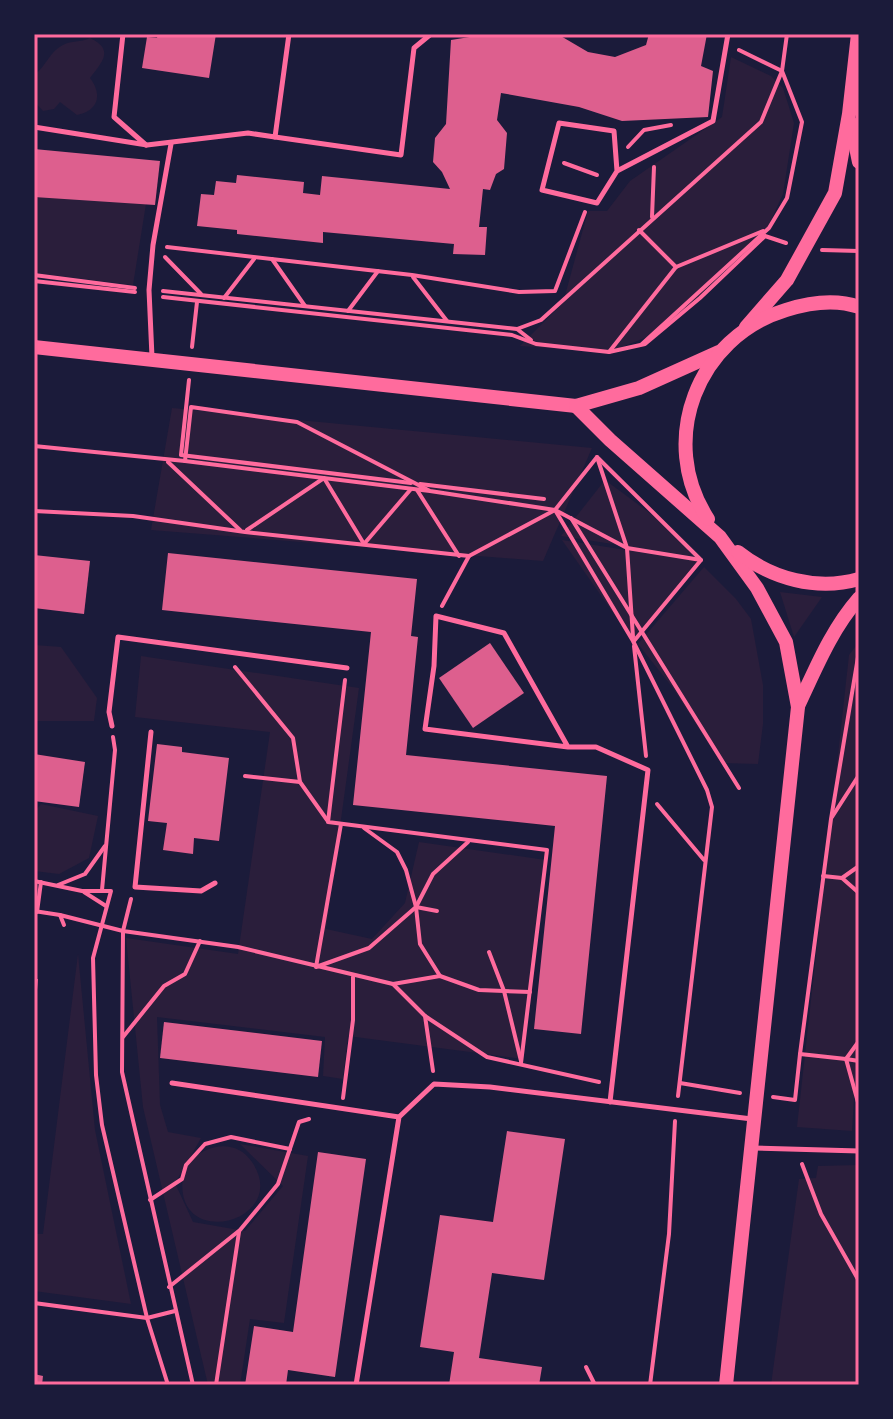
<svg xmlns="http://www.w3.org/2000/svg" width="893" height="1419" viewBox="0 0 893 1419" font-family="Helvetica,sans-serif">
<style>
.green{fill:#2a1e3b}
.building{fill:#dd5f8e}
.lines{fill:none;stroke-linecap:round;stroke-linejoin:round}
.path{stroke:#ff6b9d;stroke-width:4}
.service{stroke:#ff6b9d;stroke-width:5}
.tertiary{stroke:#ff6b9d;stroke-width:14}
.secondary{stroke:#ff6b9d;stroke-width:14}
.neatline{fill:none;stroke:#ff6b9d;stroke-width:3}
</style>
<rect width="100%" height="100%" fill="#1b1b3a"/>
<!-- green -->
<g class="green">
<path d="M90 38C115 50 102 62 90 78 103 95 98 111 77 115L60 102 54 109 43 111 34 101V75C46 67 49 52 63 45 72 40 80 43 90 38Z"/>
<path d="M731 57 771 76 783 88 794 123 783 194 767 229 665 330 609 352 520 346 563 303 588 211H607L630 181 722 117Z"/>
<path d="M34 196 146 204 133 285 34 273Z"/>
<path d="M172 408 592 448 543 561 151 530Z"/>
<path d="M605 480 666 525 696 557 561 536Z"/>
<path d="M562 540 697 561 633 641Z"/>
<path d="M704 567 736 599 751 619 763 685V724L758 764 721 763 673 688 638 644Z"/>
<path d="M780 592 822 597 794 637Z"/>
<path d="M859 642V1067H856L852 1131 797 1127 849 655Z"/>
<path d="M34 645 61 647 97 698 94 721H34Z"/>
<path d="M141 656 359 688 326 929 372 939 405 903 419 842 546 860 523 1059 348 1036 343 1079 323 1076 325 1037 157 1017 160 1105 168 1132 201 1138 187 1163C205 1145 235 1137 252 1162 294 1224 162 1256 185 1166L175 1183 193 1222 245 1231 283 1186 240 1144 308 1156 284 1323 250 1319 240 1385H208L143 1107 126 938 238 954 270 732 135 717Z"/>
<path d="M41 804 98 816 89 858 59 874 34 871V812Z"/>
<path d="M78 954 95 1130 131 1304 34 1291V1234H43Z"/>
<path d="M859 1165V1385H771L799 1179 816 1178 818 1166Z"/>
</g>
<!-- building -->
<g class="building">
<path d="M158 34H216L209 78 142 68 147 37 157 38Z"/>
<path d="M649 34H707L701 66 713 71 708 117 622 121 579 107 501 93 497 120 507 133 504 169 496 174 490 190 483 189 479 227H487L485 255 453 254 454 244 323 232V243L237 234V230L197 226 201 194 214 195 216 181 236 183 237 175 304 182 303 193 320 195 322 176 450 189 442 172 433 162 435 138 446 124 451 40 482 35H559L588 52 615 57 646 45Z"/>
<path d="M34 149 160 161 155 205 34 197Z"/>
<path d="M168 553 417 579 411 636 418 637 406 755 607 776 581 1034 534 1029 555 826 353 805 371 632 162 610Z"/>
<path d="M34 555 90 561 84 614 34 608Z"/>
<path d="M490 643 524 693 473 728 439 678Z"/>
<path d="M157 744 182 747V752L229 758 219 841 194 838 193 854 163 850 167 823 148 821Z"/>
<path d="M34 754 85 762 79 807 34 801Z"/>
<path d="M34 979H38L36 1001H34Z"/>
<path d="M164 1022 322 1041 318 1077 160 1058Z"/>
<path d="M507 1131 565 1139 544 1280 492 1273 479 1358 542 1367 539 1385H449L454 1352 420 1347 440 1215 493 1222Z"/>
<path d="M318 1152 366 1159 335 1377 288 1370 286 1385H245L254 1326 293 1332Z"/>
<path d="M34 1374 43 1376 42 1385H34Z"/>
</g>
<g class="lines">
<!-- path -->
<g class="path">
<path d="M299 35 312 34"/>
<path d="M628 147 644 130 671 125"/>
<path d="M564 163 597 175"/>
<path d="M652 217 654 167"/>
<path d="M639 230 676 267"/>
<path d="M167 247 412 275 519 292 555 291 585 212"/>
<path d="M822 250 859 251"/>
<path d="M165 257 201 294"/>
<path d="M272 259 305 306"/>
<path d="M34 275 135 288"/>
<path d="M413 277 447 321"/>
<path d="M34 281 135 292"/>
<path d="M163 291 517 329 541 320 761 122 782 71 787 34"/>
<path d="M163 297 512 335 536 344 609 352 645 344 700 298 765 236 786 243"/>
<path d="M224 298 254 259"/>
<path d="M348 311 378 271"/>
<path d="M517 329 531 340"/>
<path d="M642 344 769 228 787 198 802 122 782 71 739 50"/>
<path d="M192 347 197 302"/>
<path d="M609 352 676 267 763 231"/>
<path d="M189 380 181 455 411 483"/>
<path d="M34 446 185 461"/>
<path d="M597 457 627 548 633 637"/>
<path d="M598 458 700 559"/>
<path d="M168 462 240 530"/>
<path d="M420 484 544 499"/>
<path d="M417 490 459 556"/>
<path d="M430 491 297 422 191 407 185 461 430 491 555 510 633 641 707 790 712 807 678 1096"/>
<path d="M34 511 133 516 245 532 469 556"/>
<path d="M557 511 627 548 701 560"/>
<path d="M571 518 739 788"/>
<path d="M247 530 324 478 364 544 411 489"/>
<path d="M442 606 469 556 555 510 597 457"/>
<path d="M634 641 701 560"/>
<path d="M634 646 646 756"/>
<path d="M235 667 293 738 300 782 327 820"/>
<path d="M345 680 328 822 547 850 521 1063"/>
<path d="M245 776 300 782"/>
<path d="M657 804 704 860"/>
<path d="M832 817 859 775"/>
<path d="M341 824 316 967 369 948 416 907 433 874 468 842"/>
<path d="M364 828 397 852 406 870 416 907 420 944 440 976"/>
<path d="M823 876 842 878 859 893"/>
<path d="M842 878 859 866"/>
<path d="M34 881 82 891H111L93 958 96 1075 102 1125 147 1318 168 1385"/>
<path d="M58 885 85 874 105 846"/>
<path d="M102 890 115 750 113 737"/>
<path d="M84 892 106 906"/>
<path d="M131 899 123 931 238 947 393 984 440 976 479 990 530 992"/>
<path d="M416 907 437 911"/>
<path d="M34 911 60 915 123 931 122 1072 193 1385"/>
<path d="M37 912 41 882"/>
<path d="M60 915 64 925"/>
<path d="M489 952 504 991 521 1061"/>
<path d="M393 984 425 1016 433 1071"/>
<path d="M425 1016 487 1057 599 1082"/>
<path d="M123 1037 164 986 185 974 200 941"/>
<path d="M800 1054 831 819 859 651"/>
<path d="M859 1061 846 1059 859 1106"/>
<path d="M680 1083 740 1093"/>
<path d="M773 1097 795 1100 800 1054 846 1059 859 1041"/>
<path d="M343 1098 353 1020V977"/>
<path d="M802 1164 821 1214 859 1281"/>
<path d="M150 1200 182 1179 186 1165 205 1144 231 1137 290 1149"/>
<path d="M169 1287 240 1230 278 1184 299 1122 309 1119"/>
<path d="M34 1303 147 1318 175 1311"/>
<path d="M586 1367 595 1385"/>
<path d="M216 1385 239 1232"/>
<path d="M650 1385 669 1234 675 1121"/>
</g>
<!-- service -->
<g class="service">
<path d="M123 34 114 117 146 145"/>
<path d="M34 127 147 145 248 133 275 137 289 34"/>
<path d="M275 137 401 155 414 48 431 34"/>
<path d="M617 171 614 131 559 123 542 190 597 203 617 171 713 121 728 34"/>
<path d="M152 357 149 290 153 245 171 144"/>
<path d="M112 726 109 712 118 637 347 668"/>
<path d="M151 732 135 887 201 891 215 883"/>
<path d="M568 747 504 633 436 616 434 666 425 729 568 747H596L648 770 610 1102"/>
<path d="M172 1083 399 1117"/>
<path d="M752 1148 859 1151"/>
<path d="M356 1385 399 1117 434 1084 490 1087 752 1119"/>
</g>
<!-- tertiary -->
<g class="tertiary">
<path d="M851 123 859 162"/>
<path d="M746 327 787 280 835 193 849 114 858 34"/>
</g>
<!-- secondary -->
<g class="secondary">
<path d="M34 347 576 406 639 388 719 352"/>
<path d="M576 406 610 440 720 537 757 588 786 642 798 707 726 1385"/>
<path d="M708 519C657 441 697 337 786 310 808 303 836 299 859 307"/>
<path d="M738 552C772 579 817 591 859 579"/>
<path d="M798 706C816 668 831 630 859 598"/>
</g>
</g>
<!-- border -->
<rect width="893" height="1419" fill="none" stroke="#1b1b3a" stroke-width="72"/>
<rect x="36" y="36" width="821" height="1347" class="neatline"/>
</svg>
